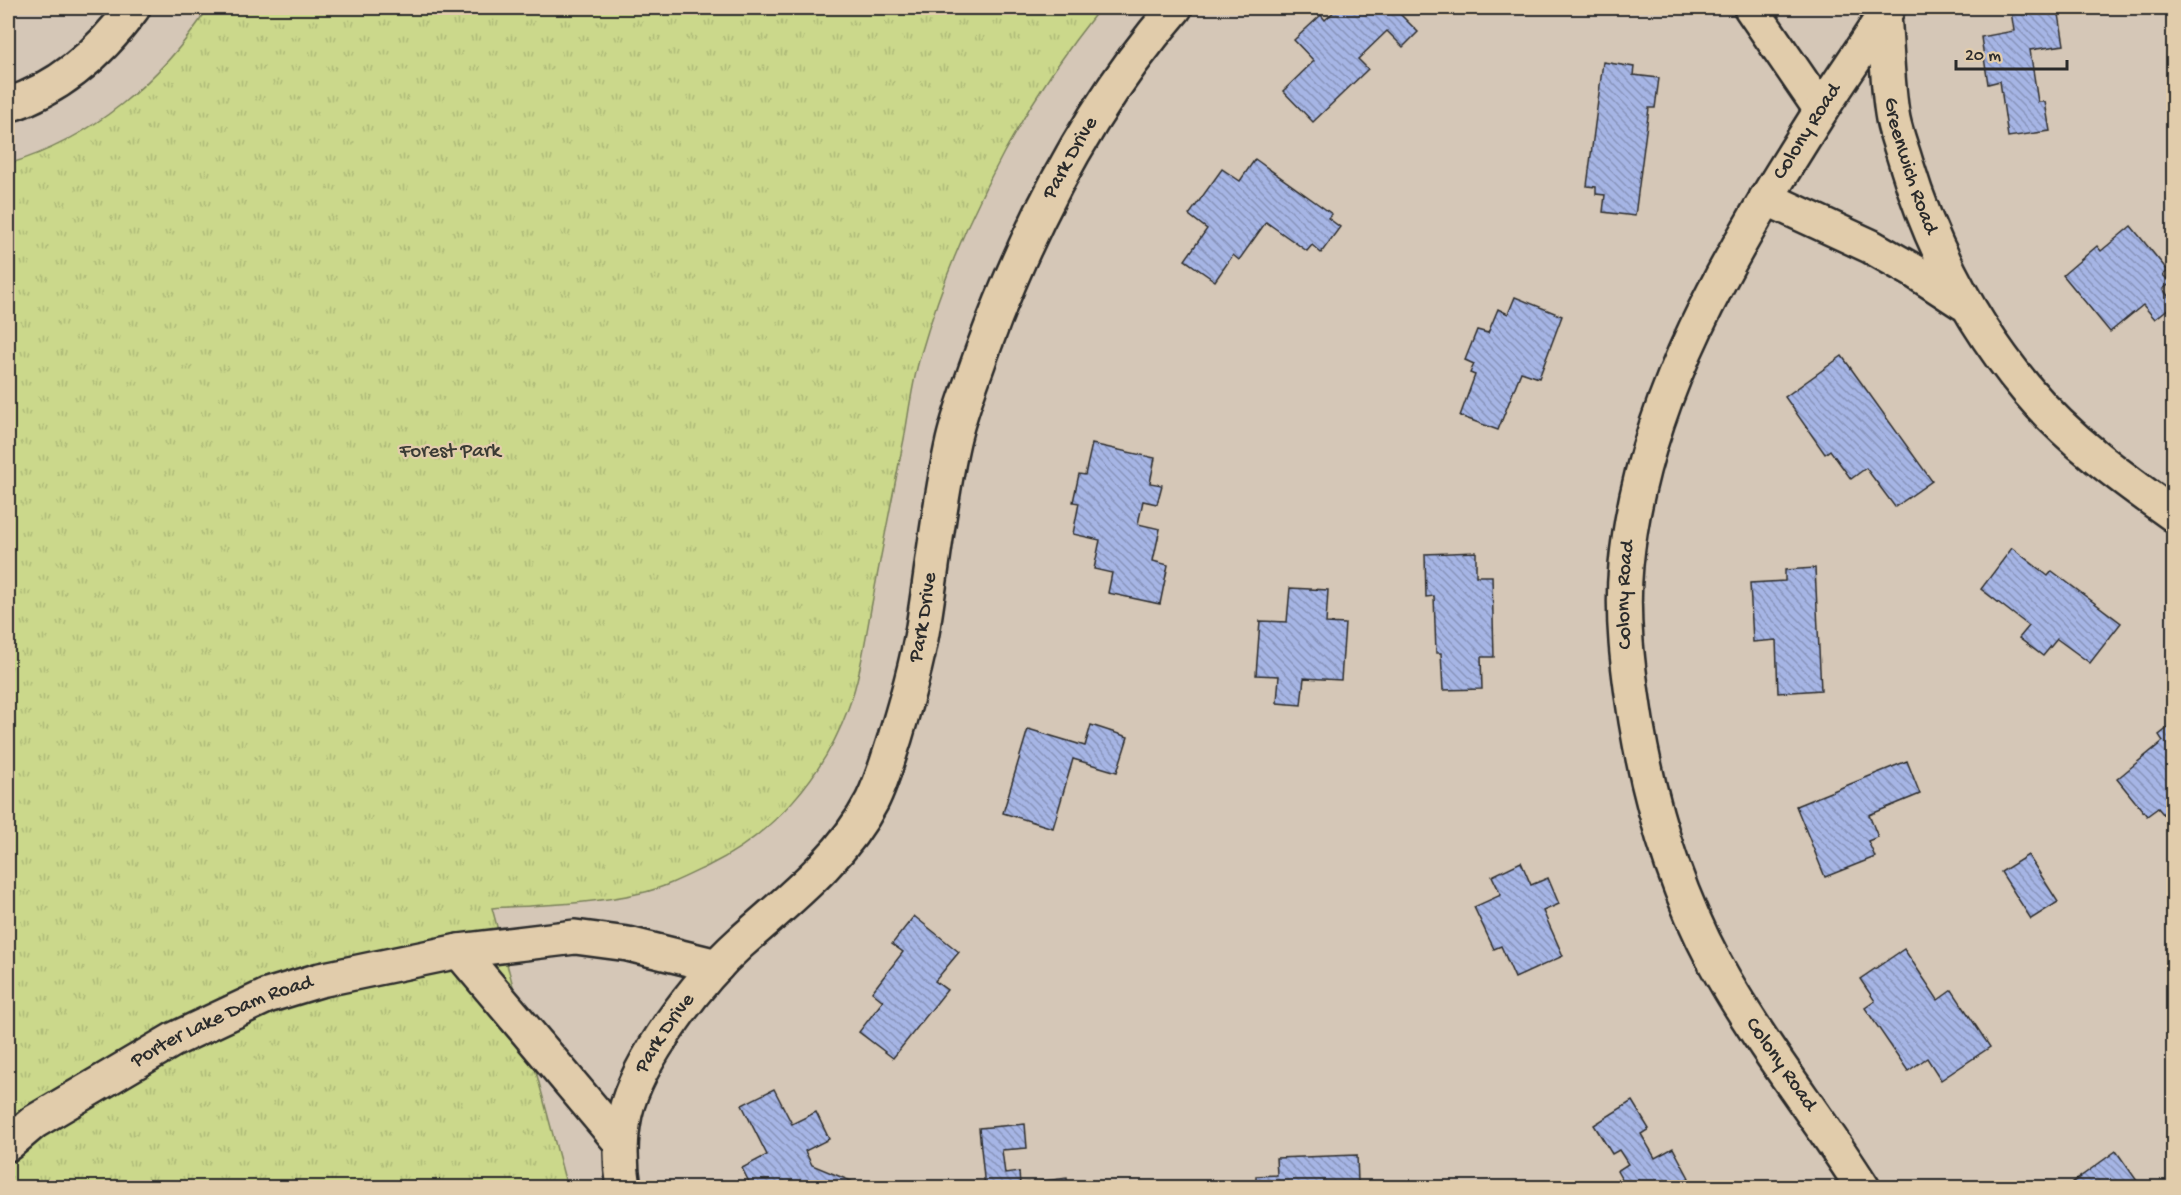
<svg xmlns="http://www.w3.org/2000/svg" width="2181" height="1195" viewBox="0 0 2181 1195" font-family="'Gochi Hand',sans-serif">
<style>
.grass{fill:url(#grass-tufts);stroke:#7b825b;stroke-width:1.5}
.building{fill:url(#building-back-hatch);stroke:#2b2b2b;stroke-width:1.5}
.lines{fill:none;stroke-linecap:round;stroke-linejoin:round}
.minor-casing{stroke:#2b2b2b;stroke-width:38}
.minor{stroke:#e1ccab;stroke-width:33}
.labels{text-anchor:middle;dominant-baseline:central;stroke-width:4.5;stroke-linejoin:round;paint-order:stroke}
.street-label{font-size:21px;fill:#2b2b2b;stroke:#e1ccab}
.park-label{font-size:21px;fill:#3b3c35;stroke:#e1ccab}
</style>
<defs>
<pattern id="grass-tufts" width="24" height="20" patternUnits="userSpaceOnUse" patternTransform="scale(1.5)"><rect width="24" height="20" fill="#cbd88b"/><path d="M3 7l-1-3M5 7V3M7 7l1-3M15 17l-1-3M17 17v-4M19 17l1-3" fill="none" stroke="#aeba78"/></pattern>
<pattern id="building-back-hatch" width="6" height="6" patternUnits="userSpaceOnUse" patternTransform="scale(1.5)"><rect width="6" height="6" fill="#a6b5e5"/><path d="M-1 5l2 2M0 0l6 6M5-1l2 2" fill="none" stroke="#8793ba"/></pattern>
</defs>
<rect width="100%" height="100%" fill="#d5c7b7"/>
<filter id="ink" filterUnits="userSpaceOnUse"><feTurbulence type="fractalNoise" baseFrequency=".0167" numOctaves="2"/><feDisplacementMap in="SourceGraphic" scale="12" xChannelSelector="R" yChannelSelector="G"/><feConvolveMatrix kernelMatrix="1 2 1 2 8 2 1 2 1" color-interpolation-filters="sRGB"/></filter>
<g filter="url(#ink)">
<!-- grass -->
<path class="grass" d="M208 8H1100C1017 112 957 229 920 357 912 383 909 412 904 439 893 492 883 545 873 598 866 634 861 675 848 709 823 777 772 835 708 866 687 876 664 888 641 893 592 904 542 905 492 908L567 1187 8 1188V164C91 140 162 80 208 8Z"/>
<!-- building -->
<g class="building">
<path d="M1338 8H1382L1388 14 1395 9 1418 32 1403 47 1387 31 1358 59 1368 69 1313 122 1283 91 1314 61 1294 40 1321 15 1325 20Z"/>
<path d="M1496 8H1516L1515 10Z"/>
<path d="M2035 8H2058L2064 45 2030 50 2038 102H2045L2050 131 2008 137 2000 81 1988 84 1981 37 2014 31 2011 11Z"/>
<path d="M1603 62 1634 67 1633 75 1659 78 1655 108H1649L1635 216 1603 212 1605 195 1596 194V187L1587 186Z"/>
<path d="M1255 159 1332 214 1328 218 1340 227 1321 253 1312 245 1307 251 1266 222 1239 260 1233 255 1215 281 1185 260 1207 229 1189 215 1222 169 1240 181Z"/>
<path d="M2131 226 2168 271 2163 275 2171 283 2163 289 2174 304 2155 319 2143 305 2110 332 2063 275 2097 246 2101 251Z"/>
<path d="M1515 297 1562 316 1539 378 1521 372 1498 430 1460 416 1475 375 1470 373 1474 364 1465 360 1477 330 1488 333 1498 309 1508 314Z"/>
<path d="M1842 356 1932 481 1895 507 1866 468 1851 479 1830 450 1825 454 1785 397Z"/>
<path d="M1092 444 1155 458 1150 483 1162 485 1157 504 1143 501 1138 524 1160 529 1153 561 1168 565 1160 604 1108 593 1112 573 1094 569 1100 540 1073 534 1079 503 1073 502 1079 474 1085 475Z"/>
<path d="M2012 548 2048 576 2052 571 2121 623 2090 663 2057 639 2043 656 2019 638 2029 626 1981 589Z"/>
<path d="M1476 552V576H1492L1494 657H1481L1482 689 1443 690 1441 653H1436L1434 596 1426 597 1425 554Z"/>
<path d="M1815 568 1821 690 1778 693 1776 640 1753 642 1750 583 1785 581V570Z"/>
<path d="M1290 588 1328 590 1326 623 1345 624 1341 680 1304 678 1301 705 1277 703 1279 676 1256 675 1260 621 1287 622Z"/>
<path d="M2174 723V827L2158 808 2147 816 2117 779 2163 741 2159 735Z"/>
<path d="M1091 725 1128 737 1117 772 1073 759 1053 828 1003 813 1028 729 1085 746Z"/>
<path d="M1907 761 1920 794 1869 815 1878 837 1868 841 1875 857 1825 877 1796 806Z"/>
<path d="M2028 855 2058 902 2031 919 2001 872Z"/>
<path d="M1521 862 1531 885 1548 878 1559 904 1543 911 1563 956 1515 978 1501 946 1494 949 1474 907 1501 895 1492 876Z"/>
<path d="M914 916 959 952 935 981 947 990 893 1058 859 1032 883 1001 872 992 903 952 892 944Z"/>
<path d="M1904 949 1938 1000 1952 990 1990 1047 1941 1080 1927 1058 1908 1071 1865 1008 1875 1001 1860 979Z"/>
<path d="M774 1089 792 1124 816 1112 829 1139 805 1151 812 1165 853 1182 851 1188H752L742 1168 767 1155 742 1105Z"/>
<path d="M1632 1101 1649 1129 1641 1134 1655 1158 1673 1148 1689 1178 1671 1188H1616L1622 1180 1617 1171 1628 1164 1619 1150 1612 1154 1594 1125Z"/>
<path d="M1025 1124 1027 1148 1002 1150 1005 1174 1019 1172 1020 1184 1067 1178 1068 1188H985L979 1128Z"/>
<path d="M2116 1151 2142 1188H2071L2069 1185Z"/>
<path d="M1357 1155 1358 1182H1380V1188H1256V1176L1277 1175 1276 1158Z"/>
</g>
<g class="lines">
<!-- minor casing -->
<g class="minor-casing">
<g id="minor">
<path d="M1751 8 1821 110"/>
<path id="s1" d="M1884 15C1887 48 1887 87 1893 119 1896 134 1902 149 1906 163 1931 246 1972 324 2028 391 2069 440 2122 478 2174 515"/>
<path d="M8 105C61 88 101 52 133 8"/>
<path d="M1766 198 1870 246 1914 271 1963 303"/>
<path d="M459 951 621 1143"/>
<path id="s2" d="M8 1144 34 1122 173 1040 267 996 320 980 459 951 575 937 628 944 717 966"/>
<path id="s3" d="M624 1188C620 1164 620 1138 625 1114 637 1060 699 980 740 943 788 900 842 859 872 801 882 781 888 759 895 738 906 701 917 664 923 627 933 565 939 503 953 441 960 411 972 381 982 352 1027 229 1089 107 1175 8"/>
<path id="s4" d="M1863 1188C1815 1112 1758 1042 1715 963 1675 888 1650 805 1636 721 1628 670 1621 617 1626 565 1642 397 1732 251 1820 112 1842 77 1867 43 1888 8"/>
</g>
</g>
<!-- minor -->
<use href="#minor" class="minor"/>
</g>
</g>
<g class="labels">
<!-- street labels -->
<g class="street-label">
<text stroke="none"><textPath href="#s4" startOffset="1156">Colony Road</textPath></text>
<text stroke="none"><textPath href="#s3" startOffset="1155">Park Drive</textPath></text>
<text stroke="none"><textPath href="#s1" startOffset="154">Greenwich Road</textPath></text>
<text stroke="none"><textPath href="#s4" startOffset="652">Colony Road</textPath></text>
<text stroke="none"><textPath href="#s3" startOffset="669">Park Drive</textPath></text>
<text stroke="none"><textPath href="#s2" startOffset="248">Porter Lake Dam Road</textPath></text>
<text stroke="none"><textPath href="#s3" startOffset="165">Park Drive</textPath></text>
<text transform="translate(1780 1065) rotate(55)">Colony Road</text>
</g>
<!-- park labels -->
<g class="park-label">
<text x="450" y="452">Forest Park</text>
</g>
</g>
<!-- margin -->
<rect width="2181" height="1195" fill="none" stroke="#e1ccab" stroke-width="30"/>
<rect x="15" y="15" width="2151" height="1165" fill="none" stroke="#2b2b2b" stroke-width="2" filter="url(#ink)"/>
<!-- scale -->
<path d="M1956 60v9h111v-9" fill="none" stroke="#2b2b2b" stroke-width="3"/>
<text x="1965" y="60" font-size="18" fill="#2b2b2b" stroke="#e1ccab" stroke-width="4.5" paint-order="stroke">20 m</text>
</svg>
